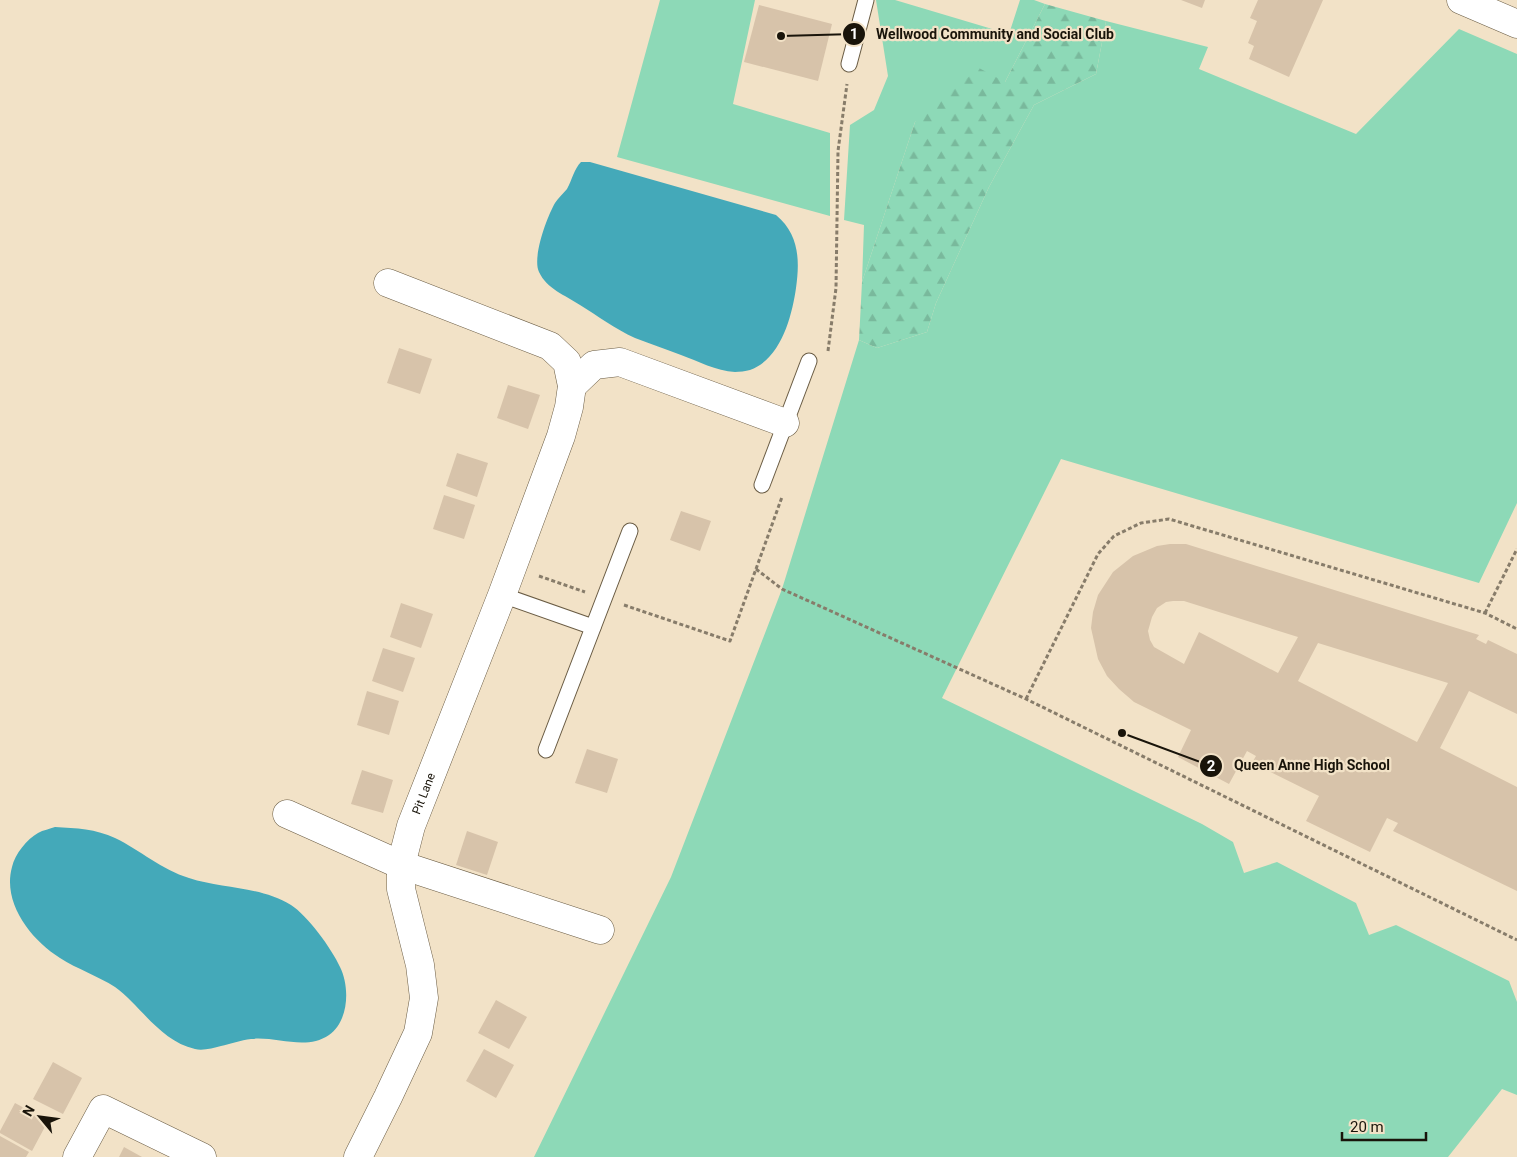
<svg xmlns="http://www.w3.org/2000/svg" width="1517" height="1157" viewBox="0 0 1517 1157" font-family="Roboto,sans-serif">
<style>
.grass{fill:#8dd9b7}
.forest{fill:url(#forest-firs)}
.water{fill:#44a9b9}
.building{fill:#d7c3aa;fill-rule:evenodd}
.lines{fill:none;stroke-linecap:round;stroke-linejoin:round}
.lane-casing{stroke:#6a5c44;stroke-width:17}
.street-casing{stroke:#6a5c44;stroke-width:29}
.primary-casing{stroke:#6a5c44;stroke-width:29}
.path{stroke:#877c6a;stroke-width:3;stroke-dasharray:4 2.5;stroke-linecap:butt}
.lane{stroke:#fff;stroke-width:15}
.street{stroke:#fff;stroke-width:28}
.primary{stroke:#fff;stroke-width:28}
.labels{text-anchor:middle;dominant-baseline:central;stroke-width:4.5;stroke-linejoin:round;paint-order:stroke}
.street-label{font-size:12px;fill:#19140a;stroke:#f2e2c7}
.leader{fill:none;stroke:#19140a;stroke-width:2}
.callout-dot{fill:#19140a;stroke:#f2e2c7;stroke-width:2}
.mark-label{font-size:15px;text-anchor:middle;font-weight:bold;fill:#fff}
.callout-label{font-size:14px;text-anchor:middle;font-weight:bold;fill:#19140a;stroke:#f2e2c7;stroke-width:4.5;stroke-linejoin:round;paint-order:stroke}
</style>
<defs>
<pattern id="forest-firs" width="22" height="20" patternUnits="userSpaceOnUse" patternTransform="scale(1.25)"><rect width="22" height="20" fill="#8dd9b7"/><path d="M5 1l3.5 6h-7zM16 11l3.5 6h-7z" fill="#79b99c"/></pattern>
</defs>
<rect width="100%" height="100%" fill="#f2e2c7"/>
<!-- grass -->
<g class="grass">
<path d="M660 0H755L733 104 830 133V216L617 157Z"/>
<path d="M876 0H895L1009 34 1020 0H1034L1045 4 1005 82 915 122 862 282 864 225 844 220 850 125 874 110 888 76Z"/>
<path d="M1106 21 1208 47 1199 69 1356 134 1459 29 1517 54V503L1479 583 1061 459 942 698 1202 824 1233 842 1244 873 1277 862 1356 903 1369 935 1396 925 1509 981 1517 1002V1095L1502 1089 1448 1157H534L671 877 782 589 859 340 877 348 927 332 936 303 989 187 1034 105 1096 74Z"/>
</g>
<!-- forest -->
<path class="forest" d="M1045 4 1106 21 1096 74 1034 105 989 187 936 303 927 332 877 348 859 340 862 282 915 122 979 68 1005 82Z"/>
<!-- water -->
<g class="water">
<path d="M581 162H590L776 215C799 234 800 260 796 288 792 316 781 359 750 370 746 371 739 372 735 372 716 371 698 361 681 355 666 349 650 344 635 338 615 329 598 316 580 305 565 295 547 289 539 272 532 257 547 217 555 203 558 198 563 194 567 189 572 180 574 169 581 162Z"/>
<path d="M55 827C76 828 96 829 115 838 140 850 162 870 189 878 222 889 261 886 291 905 307 915 332 949 340 967 350 987 349 1021 329 1035 306 1051 276 1036 251 1039 241 1040 230 1044 221 1046 213 1048 203 1051 195 1049 160 1041 141 1006 115 987 98 976 77 969 60 958 31 940 2 903 12 867 15 854 27 839 38 833 43 830 50 829 55 827Z"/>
</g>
<!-- building -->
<g class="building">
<path d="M1181 0H1205L1202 8Z"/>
<path d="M1258 0H1323L1289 77 1249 59 1254 46 1248 43 1257 21 1250 18Z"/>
<path d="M759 5 832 24 818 81 744 62Z"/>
<path d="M399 348 432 359 420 394 387 383Z"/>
<path d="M508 385 540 395 528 429 497 418Z"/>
<path d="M457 453 488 463 477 497 446 486Z"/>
<path d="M444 495 475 505 464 539 433 529Z"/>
<path d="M681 511 711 521 700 551 670 540Z"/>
<path d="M1170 544H1186L1479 635 1476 639 1486 644 1488 640 1517 654V714L1469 691 1440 748 1517 787V891L1393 831 1398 823 1387 818 1370 852 1306 821 1319 796 1252 763 1256 756 1247 751 1229 784 1178 757 1191 730 1134 702 1119 689 1107 676 1098 659 1091 628 1093 612 1098 595 1113 572 1133 556 1157 546ZM1173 601H1184L1298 637 1278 673 1199 632 1184 664 1154 647 1150 640 1148 631 1152 617 1157 608 1166 602ZM1318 643 1448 683 1417 742 1298 681Z"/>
<path d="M401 603 433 614 421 648 390 637Z"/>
<path d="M383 648 415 658 403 692 372 681Z"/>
<path d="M367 691 399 701 389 735 357 725Z"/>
<path d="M587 749 618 759 607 793 575 783Z"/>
<path d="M362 770 393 780 383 813 351 804Z"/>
<path d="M467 831 498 842 487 875 456 865Z"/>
<path d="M496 1000 527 1017 509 1049 478 1033Z"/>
<path d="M484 1049 514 1065 496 1098 466 1081Z"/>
<path d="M53 1062 82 1078 63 1114 33 1099Z"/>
<path d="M15 1103 48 1121 32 1151 0 1133V1131Z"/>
<path d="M0 1136 29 1152 26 1157H0Z"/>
<path d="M124 1147 142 1157H119Z"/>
</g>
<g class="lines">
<!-- lane casing -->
<g class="lane-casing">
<g id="lane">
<path d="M849 64 866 0"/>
<path d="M762 485 809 361"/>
<path d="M502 595 593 627"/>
<path d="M546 750 630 531"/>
</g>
</g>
<!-- street casing -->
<g class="street-casing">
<g id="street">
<path d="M572 386 594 365 620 362 785 423"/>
<path d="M287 814 401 865 600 930"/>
<path d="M77 1157 103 1109 202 1157"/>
<path id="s1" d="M358 1157 388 1097 418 1033 424 998 420 965 401 889V865L411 826 502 595 561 436 569 407 572 386 567 362 550 346 388 283"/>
</g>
</g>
<!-- primary casing -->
<g class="primary-casing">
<path id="primary" d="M1461 0 1517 24"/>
</g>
<!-- path -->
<g class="path">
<path d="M828 351 836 288 838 151 847 84"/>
<path d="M756 569 782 589 1026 699 1517 940"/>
<path d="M539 576 585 592"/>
<path d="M624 605 730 641 782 497"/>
<path d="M1485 613 1517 549"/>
<path d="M1026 699 1098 554 1114 536 1141 523 1169 519 1485 613 1517 629"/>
</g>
<!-- lane -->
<use href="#lane" class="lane"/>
<!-- street -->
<use href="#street" class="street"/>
<!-- primary -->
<use href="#primary" class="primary"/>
</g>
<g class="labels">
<!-- street labels -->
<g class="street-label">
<text stroke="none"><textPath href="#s1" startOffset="384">Pit Lane</textPath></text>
</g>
</g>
<!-- callouts -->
<path class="leader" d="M781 36L854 34M1122 733L1211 766"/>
<g class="callout-dot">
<circle cx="781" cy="36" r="5"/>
<circle cx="1122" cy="733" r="5"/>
<circle cx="854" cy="34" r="12"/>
<circle cx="1211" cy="766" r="12"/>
</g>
<g class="mark-label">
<text x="854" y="39">1</text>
<text x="1211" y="771">2</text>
</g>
<g class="callout-label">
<text x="995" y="39">Wellwood Community and Social Club</text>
<text x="1312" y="770">Queen Anne High School</text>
</g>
<!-- north arrow -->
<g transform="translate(40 1117) rotate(299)" stroke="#f2e2c7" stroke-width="4" paint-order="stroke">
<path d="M0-4L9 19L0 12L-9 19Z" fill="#19140a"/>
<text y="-8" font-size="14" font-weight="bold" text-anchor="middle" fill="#19140a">N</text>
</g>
<!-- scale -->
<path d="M1342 1132v8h84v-8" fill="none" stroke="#19140a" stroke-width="2.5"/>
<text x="1350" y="1132" font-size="15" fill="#19140a" stroke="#f2e2c7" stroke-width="4" paint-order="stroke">20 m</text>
</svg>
